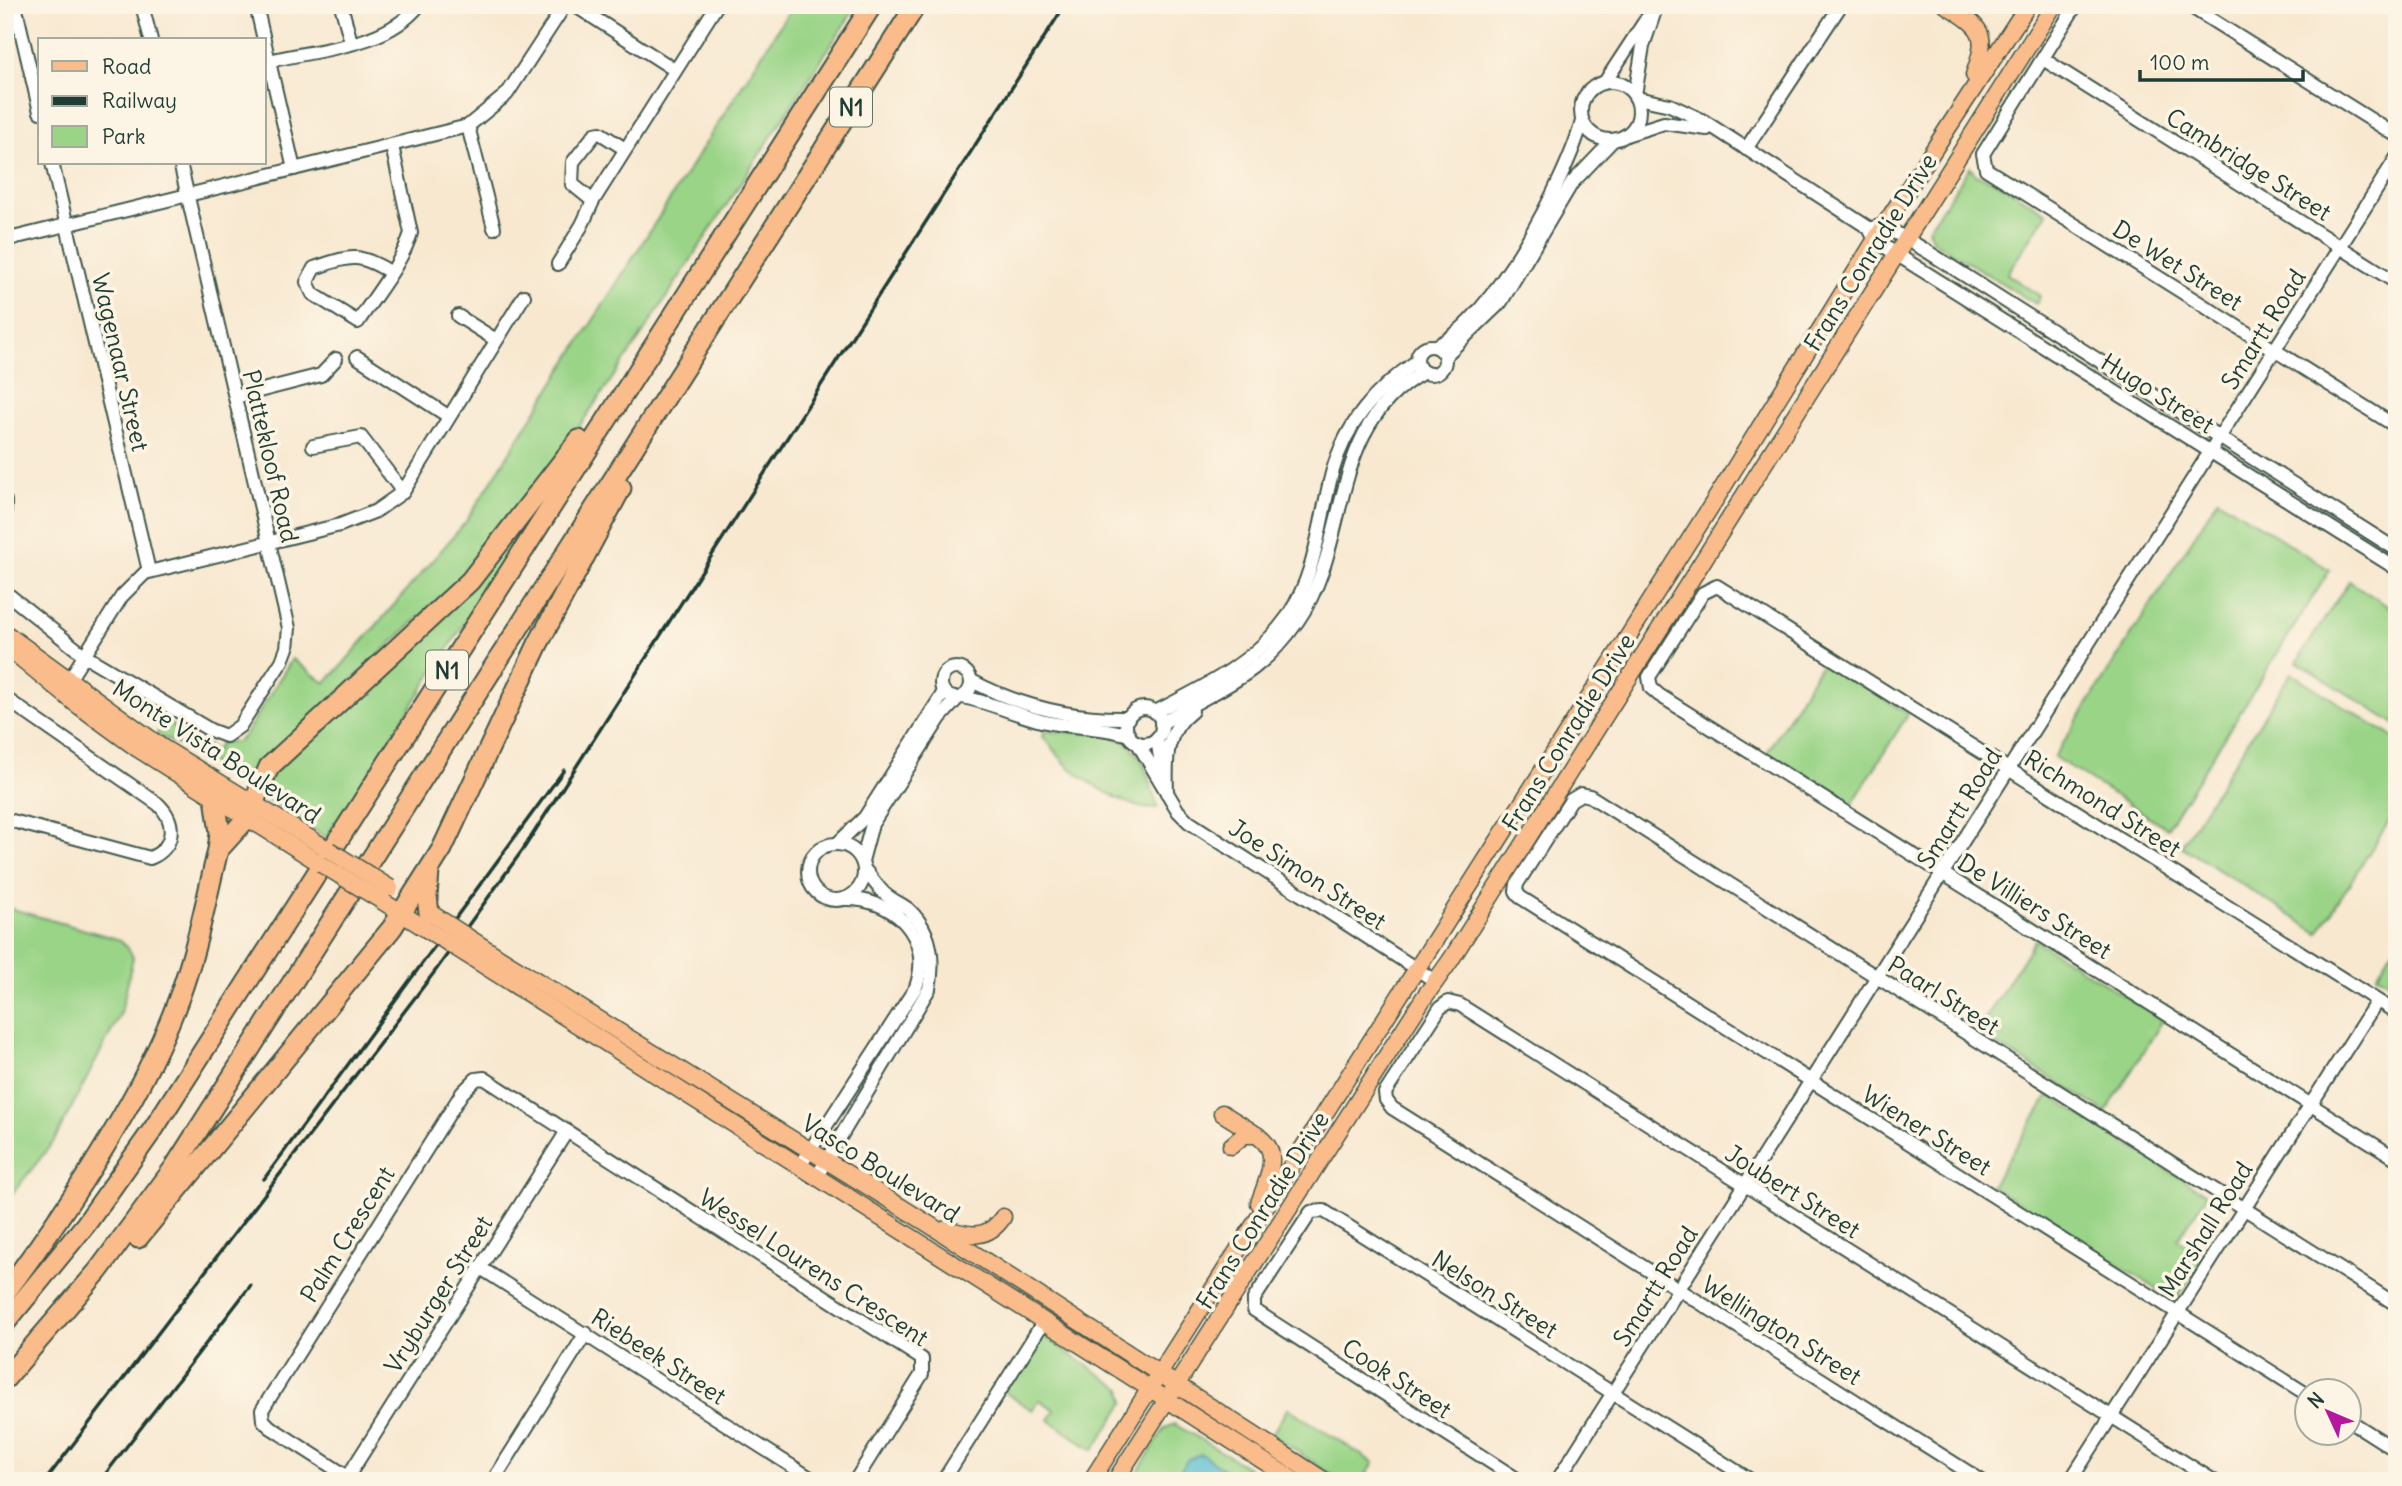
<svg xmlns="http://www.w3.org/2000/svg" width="2402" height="1486" viewBox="0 0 2402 1486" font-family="Delius,sans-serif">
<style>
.green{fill:#9ad487;stroke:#5c885e;stroke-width:2}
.water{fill:#54bcd1;stroke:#3a7c82;stroke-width:2}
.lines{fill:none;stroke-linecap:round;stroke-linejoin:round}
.minor-casing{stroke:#40574b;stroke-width:16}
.major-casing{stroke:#40574b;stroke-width:19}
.highway-casing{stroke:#40574b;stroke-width:23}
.minor{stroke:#fff;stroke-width:12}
.major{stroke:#f9bc8a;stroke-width:16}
.highway{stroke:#f9bc8a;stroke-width:19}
.rail{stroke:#1f3d34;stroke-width:3.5}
.major-bridge-casing{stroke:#40574b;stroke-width:19;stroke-linecap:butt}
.major-bridge{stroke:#f9bc8a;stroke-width:16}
.labels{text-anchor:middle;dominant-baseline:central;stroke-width:7;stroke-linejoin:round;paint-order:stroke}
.shield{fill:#fcf5e5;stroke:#617469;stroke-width:2}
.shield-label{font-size:23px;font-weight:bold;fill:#1f3d34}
.street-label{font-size:24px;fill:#1f3d34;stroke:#fcf5e5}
</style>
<rect width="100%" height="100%" fill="#fcf5e5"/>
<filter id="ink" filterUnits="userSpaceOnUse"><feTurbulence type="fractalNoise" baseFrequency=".0143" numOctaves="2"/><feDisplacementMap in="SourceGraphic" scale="14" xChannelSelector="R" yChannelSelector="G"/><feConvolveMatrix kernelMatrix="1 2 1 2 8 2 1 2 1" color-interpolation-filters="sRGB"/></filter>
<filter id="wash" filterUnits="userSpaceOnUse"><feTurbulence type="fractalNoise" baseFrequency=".00686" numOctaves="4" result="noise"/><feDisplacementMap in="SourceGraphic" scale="28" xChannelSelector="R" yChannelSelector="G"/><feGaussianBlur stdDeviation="1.57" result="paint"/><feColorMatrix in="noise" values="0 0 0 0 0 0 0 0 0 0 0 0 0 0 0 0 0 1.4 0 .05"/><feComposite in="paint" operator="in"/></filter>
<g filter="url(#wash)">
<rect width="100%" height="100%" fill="#f8e8d0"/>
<!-- green -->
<g class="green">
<path d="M793 5H857L634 347 539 485 478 562 254 772 234 776 187 748 156 735 165 721 216 751 221 742H238L246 733 292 659 325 683 337 671 465 523Z"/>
<path d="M1970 167 1976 175 1995 181 2047 213 2007 274 2040 296 2036 304 1933 241 1928 229Z"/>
<path d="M550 490 327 838 264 798 269 778Z"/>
<path d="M2218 499 2330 570 2167 828 2054 757Z"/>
<path d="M2349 581 2397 612V725L2297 662Z"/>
<path d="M1823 661 1908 714 1851 806 1767 753Z"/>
<path d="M2291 673 2397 740V809L2318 933 2181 846Z"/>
<path d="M1044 731C1077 734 1125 725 1142 761 1149 776 1152 792 1158 807 1138 816 1086 781 1069 767 1060 759 1052 746 1043 737Z"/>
<path d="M5 907 121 940 133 957 121 1013 54 1141 5 1203Z"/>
<path d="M2035 940 2163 1020 2106 1112 1977 1032Z"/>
<path d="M2397 943V987L2377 974Z"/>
<path d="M2049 1095 2208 1195 2178 1239 2204 1257 2176 1301 1991 1186Z"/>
<path d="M1040 1334 1122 1389 1125 1402 1093 1450 1049 1420 1055 1410 1040 1400 1032 1410 1001 1390Z"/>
<path d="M1288 1408 1374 1463 1366 1475 1375 1481H1340L1276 1437 1272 1434Z"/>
<path d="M1174 1424 1248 1467 1239 1481H1132L1165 1428Z"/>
</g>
<!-- water -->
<path class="water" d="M1201 1454 1233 1475 1229 1481H1157L1180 1471 1188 1459Z"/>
</g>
<g filter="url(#ink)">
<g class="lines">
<!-- minor casing -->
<g class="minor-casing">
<g id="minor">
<path d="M15 5 40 112"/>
<path d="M142 5 151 40"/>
<path d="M256 5 264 40"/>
<path d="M341 5 351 42"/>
<path d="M574 5 675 70"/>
<path d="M2076 5 1983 154 1986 169 2397 427"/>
<path d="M2188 5 2397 136"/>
<path d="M264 40 294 169"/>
<path d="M2043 59 2397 283"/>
<path d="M269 61C319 49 386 47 419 5"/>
<circle cx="1610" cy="111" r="29"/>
<path d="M1605 82 1647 18"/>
<path d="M1635 95 1643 46 1657 5"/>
<path d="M1637 98 1670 105 1702 120 1869 228 1875 240 1896 254 2397 569"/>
<path d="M468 126 494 228"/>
<path d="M1629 134 1664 123 1707 129"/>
<path d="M1746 149 1841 5"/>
<path d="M52 163 149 571"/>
<path d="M593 201 572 184 573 162 595 134 600 133 625 149"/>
<path d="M1875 227 1884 226 1925 250 2397 550"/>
<path d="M5 240 468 126 507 94 565 5"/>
<path d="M558 264 582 225 593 201 717 5"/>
<path d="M390 272C357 252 351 256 314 268L307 282 313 294 358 322C376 294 401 265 411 233L392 146"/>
<path d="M458 316 496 340"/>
<circle cx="1431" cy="360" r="14"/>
<path d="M1436 346C1492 322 1567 178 1582 121"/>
<path d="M1445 356 1501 302 1572 183 1612 141"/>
<path d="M357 357 448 416"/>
<path d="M235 397 321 375 336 359"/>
<path d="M313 446 361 437 403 492"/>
<path d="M5 501V512"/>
<path d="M5 592 85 656 210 730 226 736 240 726 282 661 287 648 289 628 180 163"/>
<circle cx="956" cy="683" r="15"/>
<path d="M972 681C1021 707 1073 719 1128 718"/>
<path d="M69 688V680L122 596 145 573 340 525 376 511 403 492 524 296"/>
<path d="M962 697C989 702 1014 714 1041 721 1070 728 1100 726 1129 735"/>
<path d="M5 698 158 804C177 822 175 848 150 858L5 819"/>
<circle cx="1144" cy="726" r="18"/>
<path d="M1155 712C1204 687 1255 663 1288 616 1317 572 1319 522 1332 473 1346 423 1375 390 1417 361"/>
<path d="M1161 724C1216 687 1255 682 1297 622 1354 540 1325 427 1424 372"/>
<path d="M1157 738 1162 772"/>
<path d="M1137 742 1178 811 1189 822 1435 981"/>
<path d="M1167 793C1166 761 1164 732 1192 711"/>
<path d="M837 844 865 817 944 692"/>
<circle cx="836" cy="872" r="28"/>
<path d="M862 861 872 824 940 718 958 698"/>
<path d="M2397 1013 1717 586 1703 593 1649 677 1651 688 1659 695 2397 1159"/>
<path d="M800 1166 916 987C934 936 893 897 843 899"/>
<path d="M817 1176 929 989C935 959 932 931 908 909 901 904 892 900 885 894 877 887 871 877 864 869"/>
<path d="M479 1267 815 1481"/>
<path d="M2308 1395 1520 897 1516 891 1517 884 1571 800 1581 794 1590 796 2397 1305"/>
<path d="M2350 1421 2397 1451"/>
<path d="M348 1477 270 1427 263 1420 262 1410 462 1093 476 1079 484 1078 922 1359V1374L855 1481"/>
<path d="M345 1481 567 1131"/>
<path d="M493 1481 586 1333"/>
<path d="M943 1481 1044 1321"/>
<path d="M1520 1481 1254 1310V1299L1311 1212 1324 1211 1752 1481"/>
<path d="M1557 1481 2397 157"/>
<path d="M1982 1481 1392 1108 1386 1100 1385 1093 1440 1008 1448 1002 1460 1005 2214 1481"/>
<path d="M2070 1481 2377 1001"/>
</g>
</g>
<!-- major casing -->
<g class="major-casing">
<g id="major">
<path d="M1946 5C1983 28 1989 33 1974 75"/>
<path d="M5 633 160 746 329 850"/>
<path d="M5 645 75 703 138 749 321 864"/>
<path d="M382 901 426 929"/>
<path d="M497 956 930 1225 1325 1481"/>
<path d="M488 968 1295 1481"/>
<path d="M1222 1113C1272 1145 1283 1142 1259 1203"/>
<path d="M1231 1146 1244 1135H1257"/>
<path d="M946 1229C970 1236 988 1240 1003 1217"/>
<path d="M1091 1481 1720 492 1884 226 2028 5"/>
<path d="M1115 1481 1423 999 1450 961 2054 5"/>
</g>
</g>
<!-- highway casing -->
<g class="highway-casing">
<g id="highway">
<path d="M218 850 247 818 269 767 470 581 579 440"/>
<path d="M429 872 427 896 429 913"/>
<path d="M138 1238 392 928 442 849 538 644 621 488"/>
<path d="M5 1293C72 1203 154 1081 187 974 200 934 208 891 218 850L220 833 215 797"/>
<path d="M5 1323 86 1224 154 1128 872 5"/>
<path d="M5 1379 98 1271 174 1168 916 5"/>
</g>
</g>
<!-- minor -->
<use href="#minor" class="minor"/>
<!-- major -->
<use href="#major" class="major"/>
<!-- highway -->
<use href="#highway" class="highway"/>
<!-- rail -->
<g class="rail">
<path d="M264 1179 564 770"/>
<path d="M45 1481 436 970 524 848 1065 5"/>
<path d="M100 1481 251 1285"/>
</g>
<!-- major-bridge casing -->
<g class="major-bridge-casing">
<g id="major-bridge">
<path d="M329 850 390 888"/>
<path d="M321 864 382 901"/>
<path d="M435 916 497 956"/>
<path d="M426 929 488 968"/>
</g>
</g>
<!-- major-bridge -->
<use href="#major-bridge" class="major-bridge"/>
</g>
</g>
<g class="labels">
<!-- shield labels -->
<g class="shield">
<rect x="830" y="87.5" width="42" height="39" rx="5"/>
<rect x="426" y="650.5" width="42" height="39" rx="5"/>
</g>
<g class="shield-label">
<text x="851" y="107">N1</text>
<text x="447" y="670">N1</text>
</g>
<!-- street labels -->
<g class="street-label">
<text transform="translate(2249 164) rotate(32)">Cambridge Street</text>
<text transform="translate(1870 252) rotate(-58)">Frans Conradie Drive</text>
<text transform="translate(2178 265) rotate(32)">De Wet Street</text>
<text transform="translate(2263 329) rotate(-58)">Smartt Road</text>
<text transform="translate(121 362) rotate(77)">Wagenaar Street</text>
<text transform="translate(2158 393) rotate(32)">Hugo Street</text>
<text transform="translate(271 456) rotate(77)">Plattekloof Road</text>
<text transform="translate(1568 732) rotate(-58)">Frans Conradie Drive</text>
<text transform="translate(217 751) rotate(33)">Monte Vista Boulevard</text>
<text transform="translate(2103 803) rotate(32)">Richmond Street</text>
<text transform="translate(1959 808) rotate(-58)">Smartt Road</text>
<text transform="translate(1308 874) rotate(33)">Joe Simon Street</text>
<text transform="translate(2035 906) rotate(32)">De Villiers Street</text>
<text transform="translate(1944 995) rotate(32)">Paarl Street</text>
<text transform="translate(1927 1130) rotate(32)">Wiener Street</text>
<text transform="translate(881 1168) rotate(32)">Vasco Boulevard</text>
<text transform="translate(1793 1191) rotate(32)">Joubert Street</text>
<text transform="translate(1262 1210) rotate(-58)">Frans Conradie Drive</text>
<text transform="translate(2205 1229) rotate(-58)">Marshall Road</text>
<text transform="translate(347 1234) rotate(-58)">Palm Crescent</text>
<text transform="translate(814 1267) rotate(33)">Wessel Lourens Crescent</text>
<text transform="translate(1655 1286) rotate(-58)">Smartt Road</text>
<text transform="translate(438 1294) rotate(-58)">Vryburger Street</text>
<text transform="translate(1495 1294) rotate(32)">Nelson Street</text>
<text transform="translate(1782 1330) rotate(32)">Wellington Street</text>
<text transform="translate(659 1356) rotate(33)">Riebeek Street</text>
<text transform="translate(1397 1378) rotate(33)">Cook Street</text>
</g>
</g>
<!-- margin -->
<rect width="2402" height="1486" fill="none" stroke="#fcf5e5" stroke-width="28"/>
<!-- legend -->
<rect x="38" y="38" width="228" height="126" fill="#fcf5e5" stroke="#a4ab9e" stroke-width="2"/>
<rect x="52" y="61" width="35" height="10" fill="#f9bc8a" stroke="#a4ab9e" stroke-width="2"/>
<text x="102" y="74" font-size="21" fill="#1f3d34">Road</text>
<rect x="52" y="96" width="35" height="10" fill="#1f3d34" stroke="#a4ab9e" stroke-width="2"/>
<text x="102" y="108" font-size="21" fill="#1f3d34">Railway</text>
<rect x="52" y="126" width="35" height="21" fill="#9ad487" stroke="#a4ab9e" stroke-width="2"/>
<text x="102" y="144" font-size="21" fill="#1f3d34">Park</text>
<!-- north arrow -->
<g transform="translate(2328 1412) rotate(314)"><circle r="33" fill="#fcf5e5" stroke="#a4ab9e" stroke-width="2"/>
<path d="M0-5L12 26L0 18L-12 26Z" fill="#b5179e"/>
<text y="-10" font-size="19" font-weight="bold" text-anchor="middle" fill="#1f3d34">N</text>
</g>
<!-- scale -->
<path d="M2140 70v10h163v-10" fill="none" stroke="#1f3d34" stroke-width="3.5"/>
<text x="2150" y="70" font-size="21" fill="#1f3d34" stroke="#fcf5e5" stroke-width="5" paint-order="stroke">100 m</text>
</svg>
